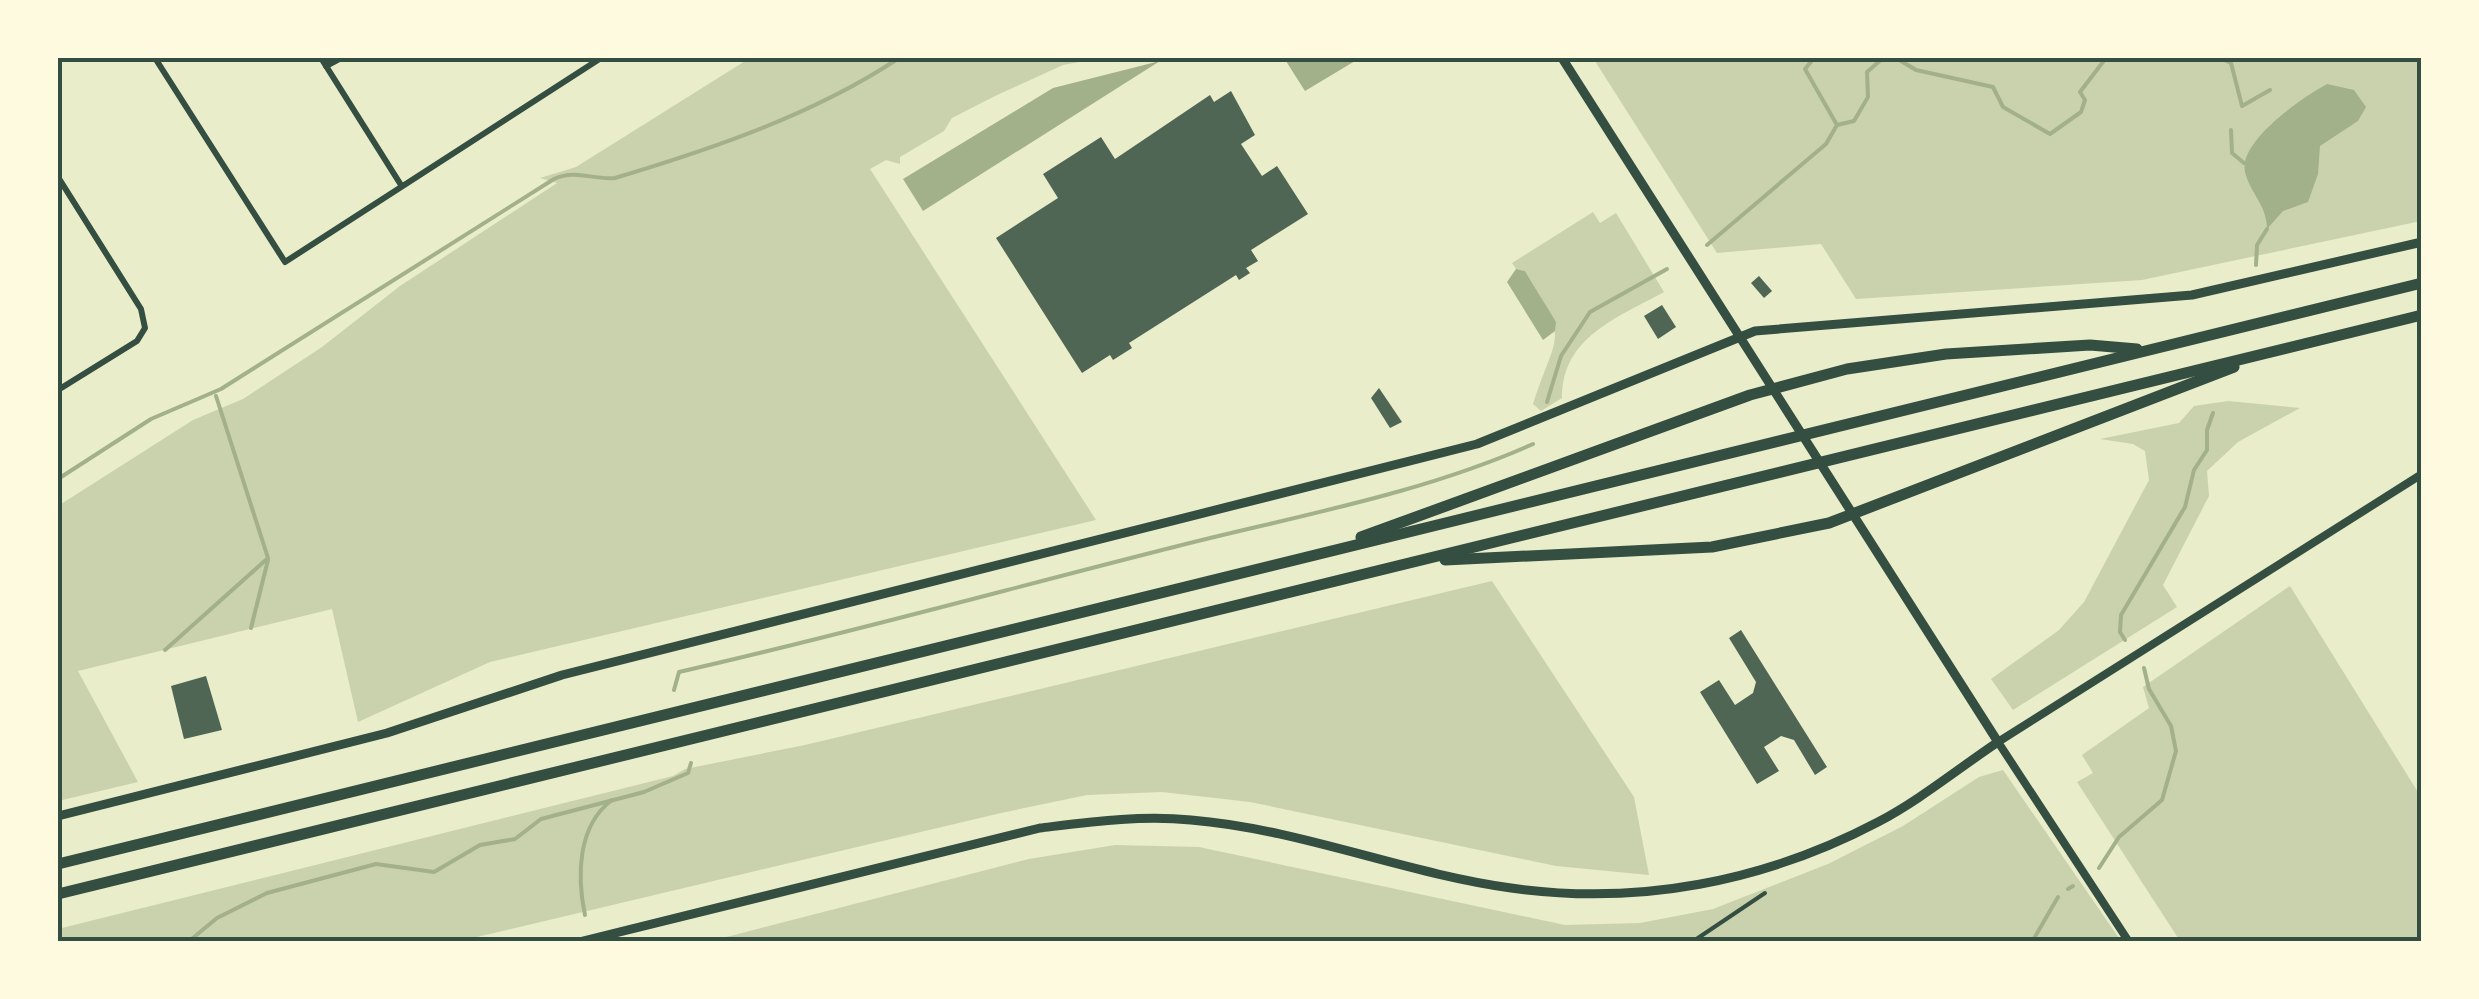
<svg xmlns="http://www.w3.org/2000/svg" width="2479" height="999" viewBox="0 0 2479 999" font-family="'PT Sans',sans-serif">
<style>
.green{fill:#cad2ad}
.water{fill:#a3b18a}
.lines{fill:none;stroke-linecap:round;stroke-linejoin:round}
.stream{stroke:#a3b18a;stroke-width:4}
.building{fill:#4f6655}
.service{stroke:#344e41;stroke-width:4}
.minor{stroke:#344e41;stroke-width:6}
.tertiary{stroke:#344e41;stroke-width:8}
.secondary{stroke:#344e41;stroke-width:9}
.motorway{stroke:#344e41;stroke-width:11}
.neatline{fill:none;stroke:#344e41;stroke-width:4}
</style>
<rect width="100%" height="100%" fill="#e9edc9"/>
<!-- green -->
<g class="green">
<path d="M750 58H1102L1063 65 995 96 952 118 944 131 900 157V164L886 160 870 169 1096 520 490 662 358 722 332 609 78 671 138 782 58 801V506L193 420 243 399 322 347 400 286 557 183 540 178 576 167Z"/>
<path d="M1593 58H2421V221L2142 280 1856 299 1821 244 1717 253Z"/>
<path d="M1593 212 1600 223 1616 213 1664 292C1617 318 1562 337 1562 398L1541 411 1533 404C1557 329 1570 344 1525 271L1516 269 1512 263Z"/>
<path d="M2228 401 2300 408 2238 442 2207 471 2209 496 2163 585 2177 607 2013 710 1991 679 2059 630 2084 602 2149 480 2145 451 2133 444 2100 439 2179 423 2194 406Z"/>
<path d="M1492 581 1634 797 1649 875 1556 866 1250 802 1162 792 1087 795 1001 813 460 941H58V929L673 776 685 769 805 745Z"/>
<path d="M2290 586 2421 797V941H2180L2077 782 2093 773 2082 755 2149 708 2143 687Z"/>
<path d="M2003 770 2121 941 707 942 1029 859 1115 845 1199 847 1565 925 1640 923 1713 909 1828 864 1903 826 1979 777Z"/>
</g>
<!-- water -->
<g class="water">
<path d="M1284 58H1360L1305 91Z"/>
<path d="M1160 61 923 211 903 179 1053 88Z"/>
<path d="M2327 84 2354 90 2366 107 2358 121 2320 146 2318 174 2308 202 2283 211 2267 229C2267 205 2250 193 2245 172 2238 141 2303 97 2327 84Z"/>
<path d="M1516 269 1525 271 1556 322 1555 331 1543 340 1507 282Z"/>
</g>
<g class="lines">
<!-- stream -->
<g class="stream">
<path d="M1814 58 1805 69 1837 125"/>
<path d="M1896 58 1916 70 1993 87 2003 107 2050 134 2081 112 2085 100 2080 92 2106 58"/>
<path d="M2220 58 2231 63 2242 106 2270 90"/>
<path d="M2231 130 2232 153 2244 163"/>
<path d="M1707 245 1826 144 1837 125 1854 121 1868 97 1867 72 1883 58"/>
<path d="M2256 265 2257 245 2267 229"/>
<path d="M1547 402 1561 356 1590 312 1667 269"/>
<path d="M58 479 151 419 221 389 554 179C577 169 591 180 615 178 712 149 815 114 899 58"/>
<path d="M251 628 268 560"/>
<path d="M2125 640 2120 632 2121 615 2185 507 2194 470 2207 450V430L2213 413"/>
<path d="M165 650 268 558 216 396"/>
<path d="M674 690 679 672C847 634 1011 588 1178 546 1296 516 1421 494 1533 444"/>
<path d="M2099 868 2119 837 2162 800 2176 751 2171 726 2149 689 2144 668"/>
<path d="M2068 889 2073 886"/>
<path d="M585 915C577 877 577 826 612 800"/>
<path d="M188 942 217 918 267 893 376 864 434 872 480 845 515 839 541 819 644 792 688 773 691 763"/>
<path d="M2032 942 2058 897"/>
</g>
</g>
<!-- building -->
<g class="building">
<path d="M1231 91 1255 135 1241 144 1262 176 1277 166 1308 214 1251 250 1258 261 1246 268 1250 273 1239 280 1236 275 1129 343 1132 348 1113 360 1110 355 1082 373 996 238 1058 198 1043 174 1101 137 1115 159 1210 95 1214 102Z"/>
<path d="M1759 276 1772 291 1764 298 1751 283Z"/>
<path d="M1662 305 1676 327 1658 339 1644 316Z"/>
<path d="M1379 388 1402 422 1390 428 1371 398Z"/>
<path d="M1741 630 1827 767 1815 775 1794 740 1781 736 1764 747 1779 771 1757 784 1700 692 1719 680 1735 705 1753 693 1756 682 1729 638Z"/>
<path d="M206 676 222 730 184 739 171 686Z"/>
</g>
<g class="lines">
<!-- service -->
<path class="service" d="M1692 942 1765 893"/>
<!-- minor -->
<g class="minor">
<path d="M155 58 285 262 601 58"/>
<path d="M321 58 401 185"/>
<path d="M326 66 341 58"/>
<path d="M58 177 141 309 145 328 137 341 58 390"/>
</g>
<!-- tertiary -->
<path class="tertiary" d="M2129 942 1998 742 2422 474"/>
<!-- secondary -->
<g class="secondary">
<path d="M58 816 387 733 562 675 1477 444 1755 331 2192 295 2422 242"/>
<path d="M579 942 1040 828C1090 822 1140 815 1191 820 1300 829 1403 873 1511 888 1638 906 1764 882 1878 822 1920 800 1959 768 1998 742L1562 58"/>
</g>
<!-- motorway -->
<g class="motorway">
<path d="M1361 537 1750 395 1847 369 1946 354 2090 345 2137 349"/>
<path d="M1445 560 1712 547 1829 523 2234 367"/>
<path d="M58 864 2422 283"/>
<path d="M58 894 2422 315"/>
</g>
</g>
<!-- border -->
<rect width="2479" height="999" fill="none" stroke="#fefae0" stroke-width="120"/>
<rect x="60" y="60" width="2359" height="879" class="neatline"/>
</svg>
